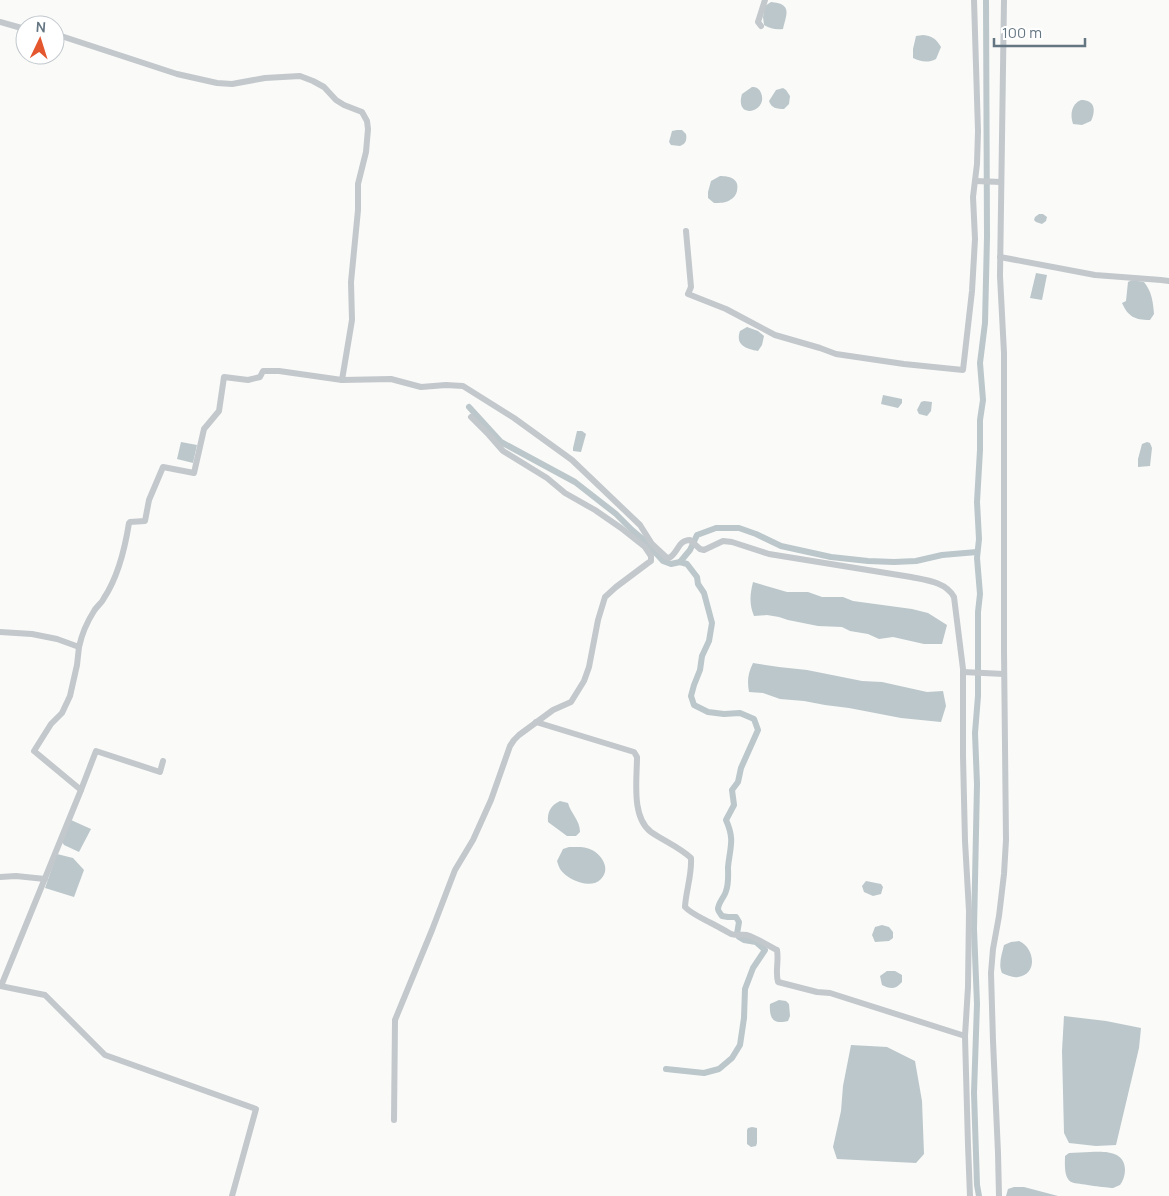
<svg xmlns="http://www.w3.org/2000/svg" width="1169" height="1196" viewBox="0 0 1169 1196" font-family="Manrope,sans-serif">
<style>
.water{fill:#bbc7cb}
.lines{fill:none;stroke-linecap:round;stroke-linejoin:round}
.canal{stroke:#bbc7cb;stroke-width:6}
.minor{stroke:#c3c8cc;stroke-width:6}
</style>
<rect width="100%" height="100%" fill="#fafaf8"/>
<!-- water -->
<g class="water">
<path d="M771 2C792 4 787 13 783 29 776 30 771 29 764 25L763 17 765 6Z"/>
<path d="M923 35C933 36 936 39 941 47L936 59C928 63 921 62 913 58V49L916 36Z"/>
<path d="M752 87C756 87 759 88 761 93 769 112 734 121 742 94Z"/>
<path d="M783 88 786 90 790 96 789 104 784 109C777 109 771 108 769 101L776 90Z"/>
<path d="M1081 100C1095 100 1096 110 1091 121L1082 125 1073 124C1070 115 1071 104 1081 100Z"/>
<path d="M677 130H682L686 134C687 139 686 144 680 146L671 145 669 142 672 131Z"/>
<path d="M720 176C730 176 740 179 737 191 736 195 734 198 730 200 726 203 719 203 714 203L708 198V192L711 181Z"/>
<path d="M1039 214H1043L1047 217 1046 221 1042 224 1036 222 1034 220 1035 217Z"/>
<path d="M1036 273 1047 275 1042 300 1030 298Z"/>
<path d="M1132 280 1144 282C1152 292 1153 302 1154 314L1150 320C1134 320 1128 316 1122 303L1126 301 1128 282Z"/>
<path d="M747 327 758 331 764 336 762 345 758 351C746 349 735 345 740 331Z"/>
<path d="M883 395 902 399V403L898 408 881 404Z"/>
<path d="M924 401 932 402 931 411 927 416 919 414 917 410 921 402Z"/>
<path d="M577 431H582L586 434 581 452 573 451V448Z"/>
<path d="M181 442 197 445 193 463 177 459Z"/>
<path d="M1147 442 1150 443 1152 448 1150 466 1138 467V459L1142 444Z"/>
<path d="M753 582 787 592H808L822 597H843L853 601 912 609 928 613 947 625 942 644H924L893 637 879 639 868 634 850 631 842 627 818 626 788 620 779 617 767 615 754 616C749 604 750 594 753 582Z"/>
<path d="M753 663 779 667 807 670 862 681 882 682 927 692 943 691 946 706 941 722 901 718 849 708 825 705 804 701 780 699 763 693 749 692C747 681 748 673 753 663Z"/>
<path d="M560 801 568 803C571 814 580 820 580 832L576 836H567L548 822C547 812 551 805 560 801Z"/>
<path d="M71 820 91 829 79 852 64 845 62 842Z"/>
<path d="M569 847C576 847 585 846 592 850 602 855 611 869 601 879 591 890 567 880 560 869 559 867 558 864 557 861L563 849Z"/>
<path d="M57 854 73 858 84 870 74 897 45 888Z"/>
<path d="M866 881 881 884 883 887 881 894 873 896 864 892 862 886Z"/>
<path d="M882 925 889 927 893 932V938L889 941 875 942 872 935 875 927Z"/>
<path d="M1019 941C1035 948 1038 974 1018 977 1013 978 1007 975 1002 973 998 964 1002 954 1004 945L1011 942Z"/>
<path d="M887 971H895L902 975V982C895 990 890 989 882 985L880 976Z"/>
<path d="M779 1000 786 1001 789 1004 790 1016 788 1021C773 1025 769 1018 770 1004Z"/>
<path d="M1064 1016 1106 1021 1141 1028 1139 1048 1116 1145 1096 1146 1069 1143 1064 1133 1062 1051Z"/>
<path d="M851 1045 887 1047 915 1061 922 1101 924 1154 916 1163 837 1159 833 1147 841 1111 843 1086Z"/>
<path d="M752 1127 757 1128V1143L756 1146 751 1147 747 1144V1130L748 1128Z"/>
<path d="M1090 1152C1105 1151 1125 1151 1125 1170 1125 1175 1123 1181 1120 1185 1119 1185 1114 1188 1113 1188 1107 1188 1081 1184 1074 1183 1071 1182 1069 1181 1068 1179 1064 1173 1065 1162 1065 1156L1069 1153Z"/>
<path d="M1014 1187H1024L1058 1196H1006L1008 1189Z"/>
</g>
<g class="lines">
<!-- canal -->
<g class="canal">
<path d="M469 407 501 442 575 482 616 514 632 530 645 541 663 561 671 564 680 562 687 564 697 577 698 584 704 593 712 623 709 641 702 656 700 670 694 685 691 696 694 705 708 712 724 714 740 713 754 719 758 730 741 768 738 782 732 790 734 805 726 820C735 840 730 847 728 867 728 875 729 883 726 891 725 896 718 903 718 909 718 911 720 913 722 916L728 917H736L739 922 737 934"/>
<path d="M680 562 690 550 697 535 716 528H739L756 534 781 546 831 557 868 561 894 562 916 561 942 555 977 552"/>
<path d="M666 1069 704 1073 719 1069 732 1058 740 1045 744 1018 745 989 753 968 765 950 756 942 744 940 739 937"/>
<path d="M979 1196 977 1185 974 1093 977 1004 974 929 977 784 975 733 978 696V612L980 594 977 558 979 539 977 502 980 450V420L983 400 980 363 985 323 987 237 986 0"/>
</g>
<!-- minor -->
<g class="minor">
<path d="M0 22 25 29"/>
<path d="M761 26 758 22 765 0"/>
<path d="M55 34 177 74 217 83 232 84 265 78 300 76 313 81 324 87 336 100 344 105 362 112 367 121 368 129 366 152 358 184V210L351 282 352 320 342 380"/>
<path d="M975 181 1001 182"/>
<path d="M686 231 691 287 688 294 726 309 775 335 820 348 836 354 904 364 963 370 972 291 975 239 973 197 977 164 978 131 974 0"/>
<path d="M1000 257 1095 275 1161 280 1169 281"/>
<path d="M0 632 32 634 57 639 79 647 77 665 70 696 62 713 51 724 34 751 81 790 1 986"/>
<path d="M79 647C82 633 87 622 94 611 97 606 102 603 104 598 118 577 125 548 129 523L130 522 145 521 149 500 163 467 194 473 204 429 219 411 224 377 248 380 260 377 263 371H279L342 380 391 379 421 387 446 385 463 386 514 418 572 460 640 525 652 544 666 557 669 558C678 553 678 540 690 540L700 549 704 550 723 541 732 542 769 554 911 577C926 580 946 582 954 597L963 669V756L965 841 969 911 968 987 965 1036 968 1145 970 1196"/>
<path d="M963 672 1004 674"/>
<path d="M536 722 634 752 637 757C637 779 631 817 651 832 664 841 679 847 691 858 692 875 686 890 685 907 692 914 700 917 709 922 717 926 724 930 731 934 736 936 742 934 747 935 757 938 767 945 777 950 779 961 775 972 778 982L817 992 830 993 965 1036"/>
<path d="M81 790 96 751 160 772 163 761"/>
<path d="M0 877 16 876 45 879"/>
<path d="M0 986 45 995 105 1055 256 1109 232 1196"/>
<path d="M394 1120 395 1020 432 930 455 870 473 840 491 800 510 746 514 740 519 735 553 710 571 702 584 681 589 667 598 620 605 597 616 587 648 563 651 561V556L645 547 621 528 595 510 565 493 547 478 503 451 489 435 471 417"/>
<path d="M999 1196 998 1153 993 1041 991 973 993 949 999 916 1004 874 1006 840 1004 651V353L1000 276 1004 0"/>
</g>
</g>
<!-- north arrow -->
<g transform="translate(40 40) rotate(4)"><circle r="24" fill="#ffffff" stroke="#c1c8cd"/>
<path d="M0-4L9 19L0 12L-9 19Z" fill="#e4572e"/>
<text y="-8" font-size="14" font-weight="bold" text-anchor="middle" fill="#657683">N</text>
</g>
<!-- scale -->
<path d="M994 38v8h91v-8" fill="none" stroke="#657683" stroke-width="2.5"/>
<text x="1002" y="38" font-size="15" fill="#657683" stroke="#ffffff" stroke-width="4" paint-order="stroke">100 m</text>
</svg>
